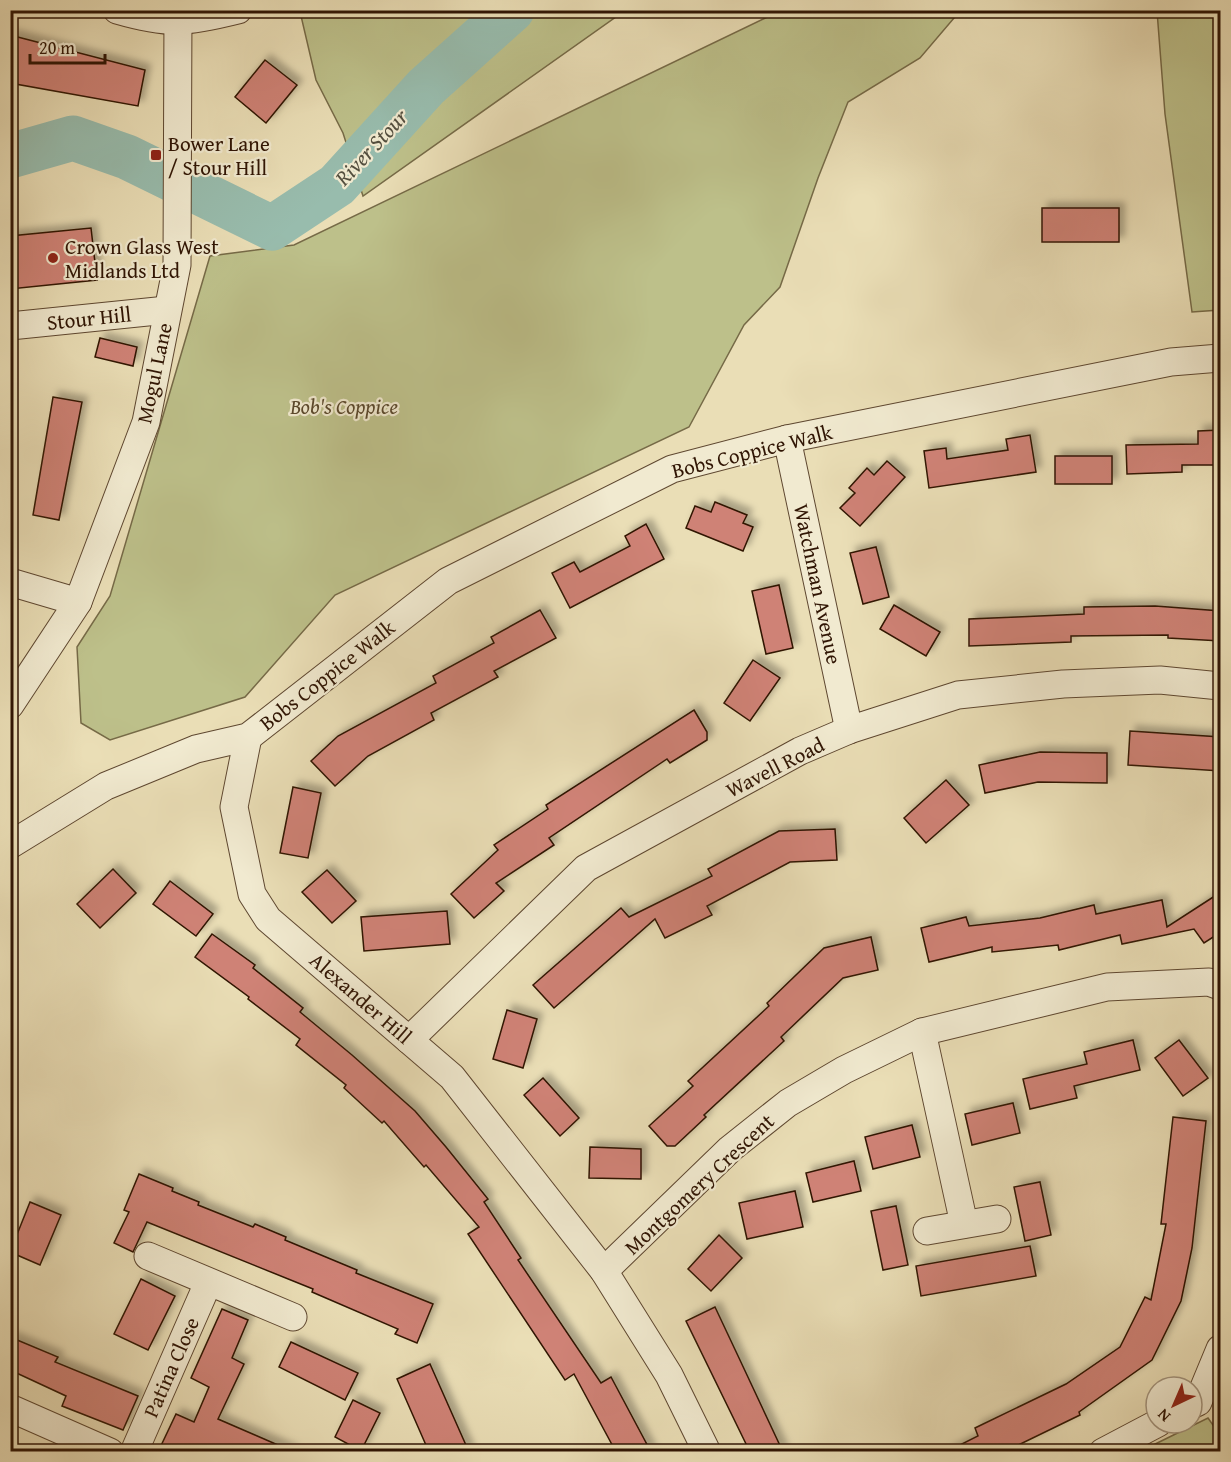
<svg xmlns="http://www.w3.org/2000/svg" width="1231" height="1462" viewBox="0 0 1231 1462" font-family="'Gentium Book Plus',serif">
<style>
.green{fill:#bdc08a;stroke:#766a47;stroke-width:1.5}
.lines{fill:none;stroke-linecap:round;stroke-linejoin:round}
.river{stroke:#98bcad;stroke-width:45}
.building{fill:#cf8276;stroke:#301504;stroke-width:1.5;filter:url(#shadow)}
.minor-casing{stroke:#5e4730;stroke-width:29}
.minor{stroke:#f1ead0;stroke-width:27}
.poi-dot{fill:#8f2418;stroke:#f1ead0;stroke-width:2}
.labels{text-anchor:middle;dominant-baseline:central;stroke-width:4.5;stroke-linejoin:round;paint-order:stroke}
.poi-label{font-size:21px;fill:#301504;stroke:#f1ead0;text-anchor:start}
.street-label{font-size:21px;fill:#301504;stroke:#f1ead0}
.park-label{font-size:21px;font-style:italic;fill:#5a482c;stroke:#f1ead0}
.water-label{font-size:22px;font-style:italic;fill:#544f3f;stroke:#f1ead0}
</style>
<defs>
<filter id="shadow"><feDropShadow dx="5.5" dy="-5.5" stdDeviation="3" flood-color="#0004"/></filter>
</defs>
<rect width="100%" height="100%" fill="#eadeb6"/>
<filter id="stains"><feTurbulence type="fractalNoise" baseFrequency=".00333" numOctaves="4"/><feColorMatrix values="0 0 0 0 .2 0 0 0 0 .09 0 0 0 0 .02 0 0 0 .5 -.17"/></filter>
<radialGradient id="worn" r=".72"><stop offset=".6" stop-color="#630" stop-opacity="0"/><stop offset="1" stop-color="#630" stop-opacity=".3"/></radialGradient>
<!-- green -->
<g class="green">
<path d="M312 10H630V11L616 17 363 196 343 133 316 80 301 16Z"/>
<path d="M782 10 960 11 920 58 848 102 818 178 780 287 744 325 689 427 335 595 245 697 110 740 81 723 77 647 110 596 210 256 294 245Z"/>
<path d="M1157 11H1220V310L1192 312 1165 114Z"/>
<path d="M1208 1418 1220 1435V1451H1141Z"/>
</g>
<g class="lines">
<!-- river -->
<path class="river" d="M10 156 73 138 127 157 272 228 337 185 426 87 512 10"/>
</g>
<!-- building -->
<g class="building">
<path d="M10 35 145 70 138 106 10 83Z"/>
<path d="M265 60 297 85 266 123 235 97Z"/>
<rect x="1042" y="208" width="77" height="34"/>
<path d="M91 228 97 280 10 289V236Z"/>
<path d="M100 338 137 347 133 366 95 357Z"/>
<path d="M53 397 82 402 59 520 33 515Z"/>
<path d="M1221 430V465H1182V472L1127 474 1126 445 1198 444V431Z"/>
<path d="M1030 435 1036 472 929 488 924 451 946 448 947 459 1008 450 1006 439Z"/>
<rect x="1055" y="456" width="57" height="28"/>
<path d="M887 461 905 477 860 526 840 508 855 493 849 488 867 468 874 475Z"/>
<path d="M715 502 747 515 743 523 753 527 743 551 686 528 695 506 711 512Z"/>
<path d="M646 524 664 559 570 608 552 573 574 562 580 572 630 546 625 536Z"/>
<path d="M876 547 889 597 863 604 850 553Z"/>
<path d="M779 585 793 648 766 654 752 591Z"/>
<path d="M894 605 940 632 926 656 880 629Z"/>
<path d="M1155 606 1221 611V641L1168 638V635L1071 636V642L969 646V619L1084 614V607Z"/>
<path d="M540 610 556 638 494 671 498 677 431 713 434 720 368 756 335 786 311 761 338 736 436 683 433 676 494 643 491 637Z"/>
<path d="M753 660 780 678 750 721 724 703Z"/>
<path d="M694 710 707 732V740L670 763 667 759 549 838 554 845 496 883 504 891 474 918 451 894 498 850 494 845 548 809 546 805Z"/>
<path d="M1130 731 1221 737V771L1128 765Z"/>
<path d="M1040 752 1107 753V783L1038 782 985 793 979 765Z"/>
<path d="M946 780 969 805 926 843 904 818Z"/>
<path d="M293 787 321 793 308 858 280 853Z"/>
<path d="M835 829 837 860 790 862 707 906 712 915 665 938 655 919 554 1008 533 985 621 908 629 917 712 876 708 869 779 831Z"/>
<path d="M113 869 136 893 100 928 77 904Z"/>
<path d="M327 870 356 901 332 923 302 892Z"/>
<path d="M170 881 213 914 196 936 153 904Z"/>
<path d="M1221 892V932L1204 943 1194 929 1122 944 1120 935 1059 950 1058 945 992 952V947L929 962 921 928 966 917 969 926 1040 918 1094 905 1096 914 1162 900 1167 927Z"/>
<path d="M447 911 450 944 364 951 361 917Z"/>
<path d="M212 934 255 965 253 968 303 1008 300 1012 352 1055 415 1111 446 1147 488 1199 484 1202 521 1258 518 1260 601 1383 611 1377 651 1452H616L574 1374 565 1380 468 1234 479 1227 426 1165 424 1167 384 1121 382 1123 344 1088 346 1085 296 1045 300 1039 248 999 249 997 195 957Z"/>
<path d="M871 937 878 970 843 978 781 1037 784 1041 704 1115 706 1117 675 1146H667L649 1126 693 1086 688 1081 769 1006 767 1003 824 948Z"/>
<path d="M507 1010 537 1019 523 1068 493 1059Z"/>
<path d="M1133 1040 1140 1070 1074 1086 1077 1098 1030 1109 1023 1079 1087 1064 1084 1052Z"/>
<path d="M1179 1040 1208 1078 1183 1096 1155 1058Z"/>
<path d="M543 1078 579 1118 560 1136 524 1095Z"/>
<path d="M1013 1103 1020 1133 972 1145 965 1114Z"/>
<path d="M1173 1117 1206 1121 1192 1248 1181 1301 1152 1360 1079 1412 1080 1415 1004 1452H946L978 1436 975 1428 1066 1384 1120 1347 1145 1297 1151 1300 1166 1224H1161Z"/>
<path d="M912 1125 920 1157 873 1169 865 1137Z"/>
<path d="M590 1147 641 1149V1179L589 1178Z"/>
<path d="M854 1161 861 1191 813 1202 806 1173Z"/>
<path d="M139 1174 173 1188 172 1191 199 1202 198 1205 253 1227 255 1224 286 1237 285 1240 357 1270 356 1273 433 1304 417 1343 395 1334 398 1329 312 1292 313 1289 147 1222 133 1252 114 1243 129 1212 124 1210Z"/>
<path d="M1040 1182 1051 1235 1025 1241 1014 1187Z"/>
<path d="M795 1191 803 1227 747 1239 739 1203Z"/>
<path d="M30 1202 61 1215 40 1265 10 1252Z"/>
<path d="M896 1206 908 1265 883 1270 871 1211Z"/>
<path d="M719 1235 742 1258 711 1291 688 1269Z"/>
<path d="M1030 1246 1036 1276 921 1296 916 1266Z"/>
<path d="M141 1279 175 1296 148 1350 114 1334Z"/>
<path d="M715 1307 739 1358 783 1452H750L686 1321Z"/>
<path d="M222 1309 248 1320 232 1358 244 1364 218 1419 294 1452H158L176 1414 194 1422 209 1387 191 1378Z"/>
<path d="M10 1337 58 1357 55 1362 138 1396 123 1430 62 1406 66 1396 10 1370Z"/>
<path d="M291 1342 358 1373 345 1400 279 1367Z"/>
<path d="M430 1364 469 1452H429L397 1379Z"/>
<path d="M353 1400 380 1413 361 1451 335 1437Z"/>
</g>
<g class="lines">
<!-- minor casing -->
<g class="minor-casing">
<g id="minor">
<path d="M117 10C169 25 186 23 238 10"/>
<path d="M10 326 167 310"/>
<path d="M787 439 849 730"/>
<path d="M10 582 78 602"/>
<path d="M10 705 78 602 146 422 177 265 178 10"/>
<path d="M248 737 234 807 252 894 268 919 452 1077 604 1271 669 1375 707 1452"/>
<path d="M10 845 106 786 196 749 248 737 448 581 672 469 787 439 1171 362 1220 358"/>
<path d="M922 1032 964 1224"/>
<path d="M409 1040 586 868 800 751 849 730 958 695 1063 684 1160 680 1220 686"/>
<path d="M927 1231 997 1219"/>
<path d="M148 1256 293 1317"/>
<path d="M604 1271 730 1149 788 1103 844 1070 922 1032 1107 987 1209 982 1220 986"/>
<path d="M1192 1405 1198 1402 1220 1349"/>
<path d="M10 1408 110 1452"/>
<path d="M134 1452 208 1283"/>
<path d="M1103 1452 1158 1423"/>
</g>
</g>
<!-- minor -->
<use href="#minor" class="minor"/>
</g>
<!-- markers -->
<g class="poi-dot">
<rect x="150" y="149" width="12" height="12" rx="3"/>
<circle cx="53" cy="258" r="6"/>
</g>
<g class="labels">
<!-- poi labels -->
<g class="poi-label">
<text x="168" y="143">Bower Lane<tspan x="168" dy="24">/ Stour Hill</tspan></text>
<text x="65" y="246">Crown Glass West<tspan x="65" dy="24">Midlands Ltd</tspan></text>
</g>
<!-- street labels -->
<g class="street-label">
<text transform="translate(89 318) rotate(-6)">Stour Hill</text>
<text transform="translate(154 373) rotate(-78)">Mogul Lane</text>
<text transform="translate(752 451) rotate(-14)">Bobs Coppice Walk</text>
<text transform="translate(818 584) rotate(78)">Watchman Avenue</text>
<text transform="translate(327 675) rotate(-38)">Bobs Coppice Walk</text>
<text transform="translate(775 767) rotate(-27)">Wavell Road</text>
<text transform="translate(361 998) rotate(41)">Alexander Hill</text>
<text transform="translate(699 1184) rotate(-43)">Montgomery Crescent</text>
<text transform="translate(171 1367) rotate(-66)">Patina Close</text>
</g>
<!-- park labels -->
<g class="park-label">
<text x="344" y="406">Bob's Coppice</text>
</g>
<!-- water labels -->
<g class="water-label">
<text transform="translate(371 147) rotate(-47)">River Stour</text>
</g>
</g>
<!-- margin -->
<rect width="1231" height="1462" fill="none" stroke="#eadeb6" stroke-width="36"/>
<rect x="12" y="12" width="1207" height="1438" fill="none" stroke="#301504" stroke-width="3"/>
<rect x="18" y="18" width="1195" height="1426" fill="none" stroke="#301504" stroke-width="1.5"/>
<!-- north arrow -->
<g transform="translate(1174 1405) rotate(224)"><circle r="28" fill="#f1ead0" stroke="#a4957e" stroke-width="1.5"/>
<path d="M0-4.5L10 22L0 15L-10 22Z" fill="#8f2418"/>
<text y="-9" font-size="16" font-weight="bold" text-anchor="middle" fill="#301504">N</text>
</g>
<!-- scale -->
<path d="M30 54v9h75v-9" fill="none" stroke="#301504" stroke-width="3"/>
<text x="39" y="54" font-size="18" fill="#301504" stroke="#f1ead0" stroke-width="4.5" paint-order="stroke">20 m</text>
<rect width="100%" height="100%" filter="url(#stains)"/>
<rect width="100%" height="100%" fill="url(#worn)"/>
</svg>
